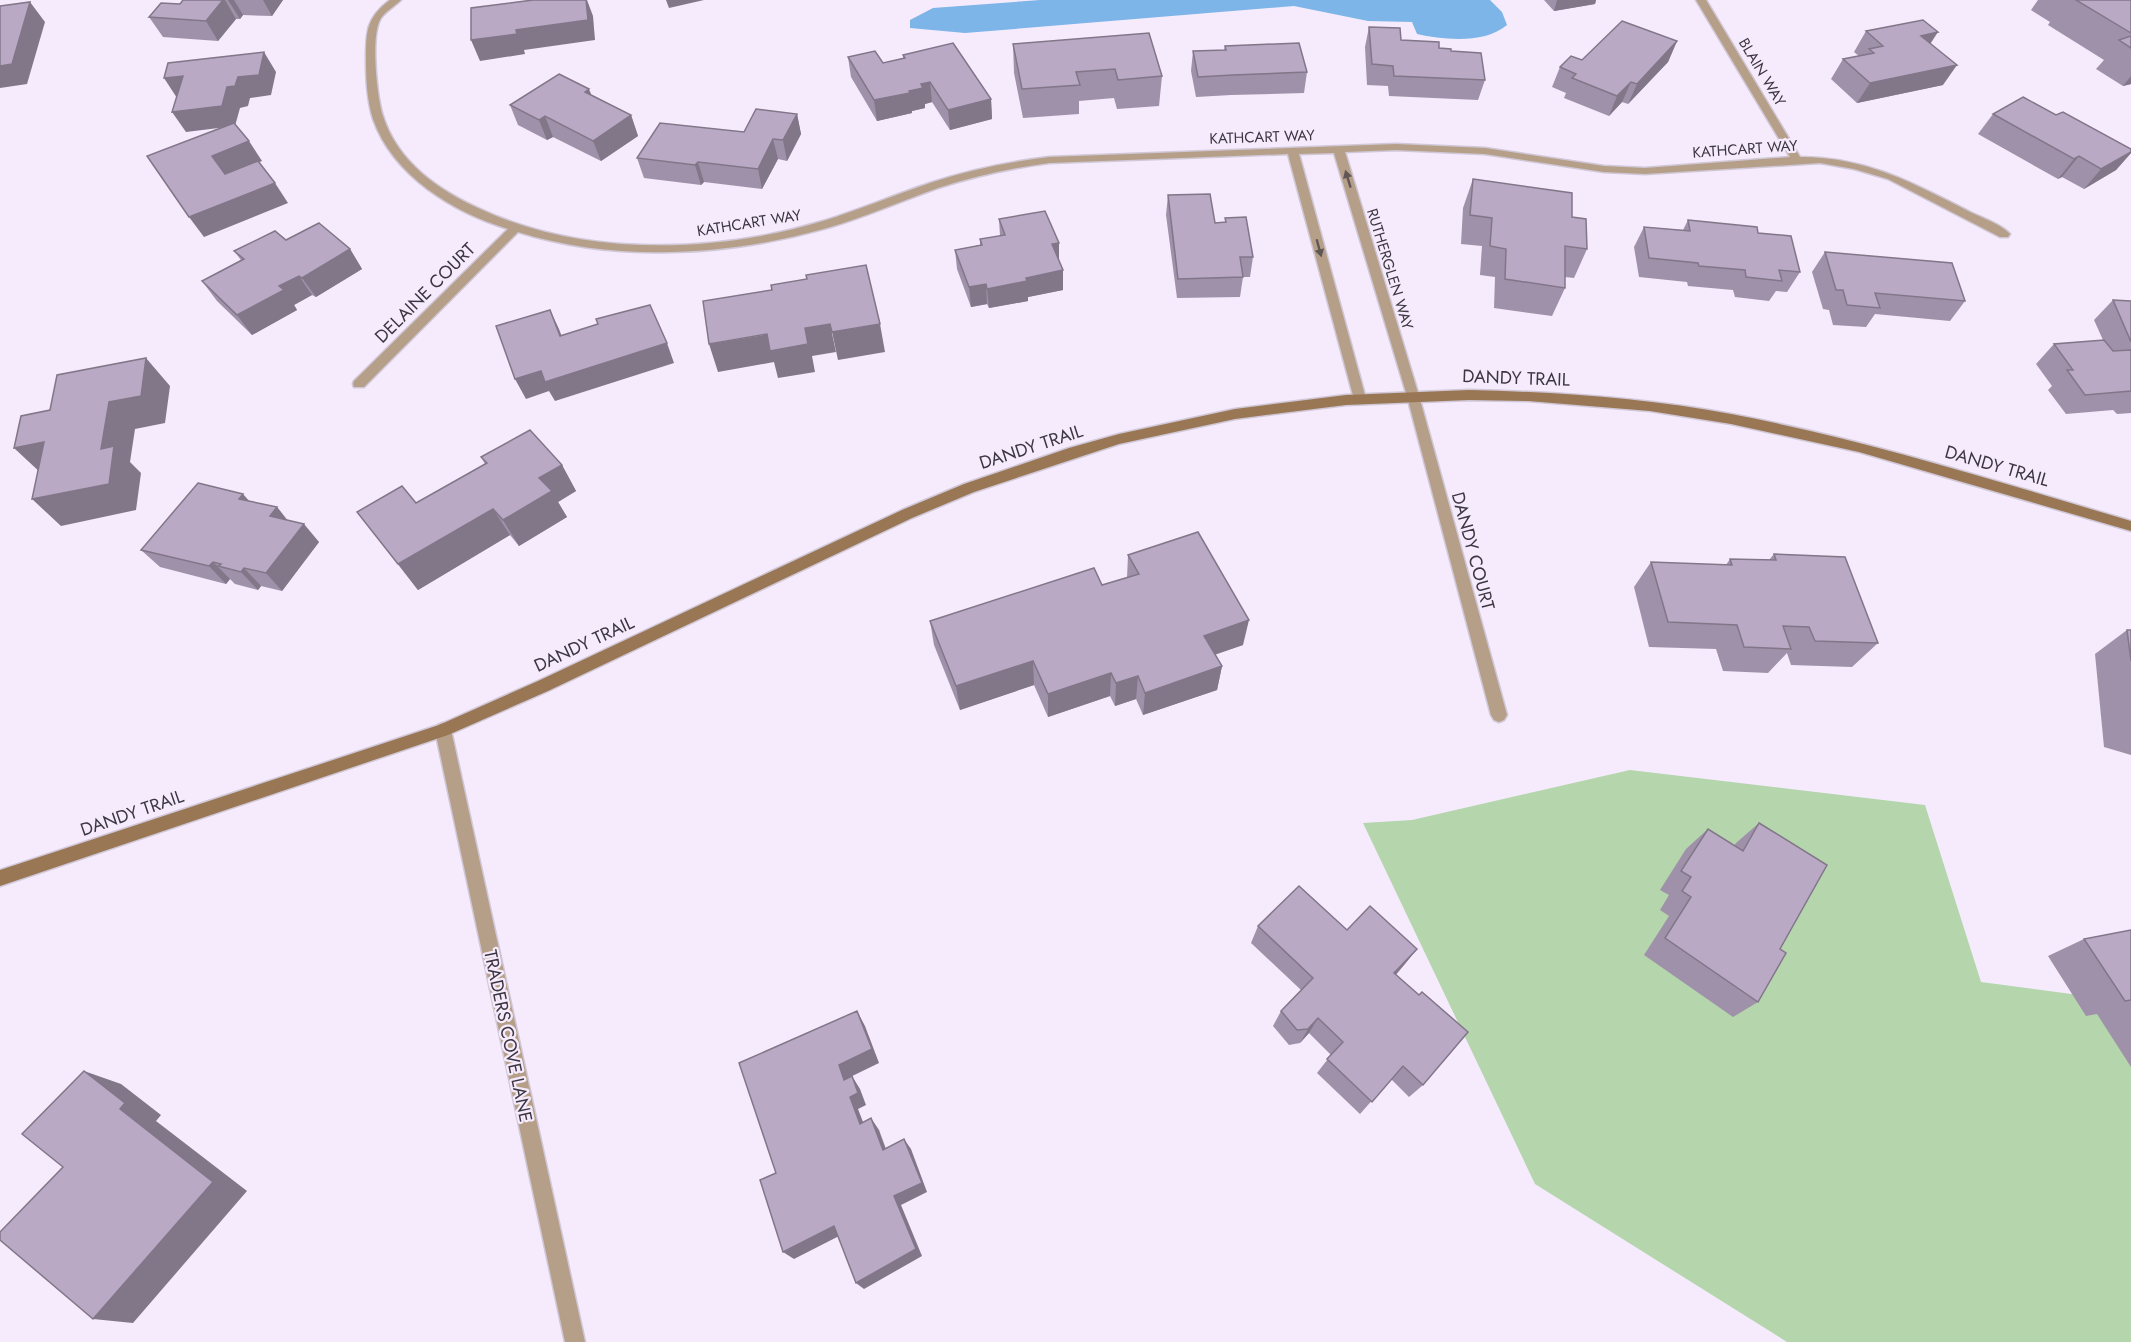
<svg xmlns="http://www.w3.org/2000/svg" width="2131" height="1342" viewBox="0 0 2131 1342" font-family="Jost,sans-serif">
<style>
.green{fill:#b5d5ad}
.water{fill:#7db5e8}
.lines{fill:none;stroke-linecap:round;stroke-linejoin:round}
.street-casing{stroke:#d0c7d7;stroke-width:3}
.secondary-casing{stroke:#d0c7d7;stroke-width:3}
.street{fill:#b69f88;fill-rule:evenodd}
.secondary{fill:#975;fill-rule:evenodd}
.wall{fill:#9f91a9}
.shaded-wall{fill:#827689}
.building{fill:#b9a9c4;stroke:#827689;stroke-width:1.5}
.oneway{fill:#615656}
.labels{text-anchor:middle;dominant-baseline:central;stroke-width:4.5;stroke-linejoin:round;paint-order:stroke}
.far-street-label{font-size:15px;fill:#3c3641;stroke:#f5ebfc}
.street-label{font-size:18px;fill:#3c3641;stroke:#f5ebfc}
</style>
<rect width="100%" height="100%" fill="#f5ebfc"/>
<!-- green -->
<path class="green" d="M1630 770 1925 805 1981 982 2131 1002V1342H1787L1535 1184 1363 823 1412 820Z"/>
<!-- water -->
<path class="water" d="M1040 0H1490L1502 12 1507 25C1485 44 1444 40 1417 34L1412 22 1368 21 1294 6 965 33 910 28V20L933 8Z"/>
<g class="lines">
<!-- street casing -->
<g class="street-casing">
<g id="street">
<path d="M390 0H401C395 6 386 11 381 18 370 35 377 97 383 116 397 161 438 190 478 208 582 257 714 254 823 221 859 210 894 195 930 183 969 170 1008 162 1049 157L1396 144 1485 148 1604 166 1645 168 1790 157 1696 0H1706L1800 157C1866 157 1913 183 1970 212 1982 218 2001 224 2010 234L2008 237H2000L1888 179 1854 169 1820 163 1645 174 1604 172 1485 154 1396 150 1345 152 1419 396 1507 715 1504 720 1499 722 1494 720 1491 715 1407 396 1334 153 1299 154 1366 399 1360 404 1354 399 1288 154 1049 163C1011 168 975 176 938 188 901 201 865 217 827 228 728 256 617 263 518 232L364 387H354L353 384 354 381 508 229C453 212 393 176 373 119 367 100 366 80 366 60 366 32 366 18 390 0Z"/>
<path d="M443 723 448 725 451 730 585 1342H565L435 730 438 725Z"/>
</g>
</g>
<!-- secondary casing -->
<g class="secondary-casing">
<path id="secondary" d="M1469 390C1557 392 1645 398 1731 414 1867 440 1999 482 2131 521V531L1859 452 1731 424 1650 411 1528 401 1469 400 1346 405 1235 419 1119 444 974 492 912 518 548 691 448 735 0 886V870L439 725 538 681 902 510 964 484 1069 448 1119 434 1235 409 1346 395Z"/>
</g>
<!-- street -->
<use href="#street" class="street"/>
<!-- secondary -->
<use href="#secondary" class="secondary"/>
</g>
<!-- wall -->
<g class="wall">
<path d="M183 0H283L272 16 243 15 240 19H236L218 41 163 37 149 17 180 4Z"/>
<path d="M1544 0H1596L1595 4 1554 11Z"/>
<path d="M2038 0H2131V84L2123 86 2096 69 2104 60 2048 25 2050 22 2031 10Z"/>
<path d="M1369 27 1401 40 1451 51 1485 80 1478 100 1389 96 1388 86 1367 85 1365 47Z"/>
<path d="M1866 31 1931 43 1943 85 1857 103 1831 79 1843 59 1859 56 1854 52Z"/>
<path d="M1677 41 1668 62 1628 104 1622 102 1609 116 1564 98 1566 93 1552 87 1560 67 1582 60Z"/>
<path d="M1013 44 1162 76 1159 106 1117 109 1114 98 1079 101V114L1023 118 1014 73Z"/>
<path d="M1225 46 1307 72 1304 93 1231 95 1196 97 1191 71 1193 51 1224 50Z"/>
<path d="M903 55 991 99 992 119 950 130 932 102 925 104V108L912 111V113L877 121 851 77 848 57 883 63 903 58Z"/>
<path d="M592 95 631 115 638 136 601 161 553 137 547 140 518 125 510 105Z"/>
<path d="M797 114 801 134 787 161 778 159 762 189 704 182 701 185 644 178 637 158 744 132Z"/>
<path d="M1993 114 2056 115 2131 149V153L2116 170 2084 189 2062 177 2058 179 1978 134Z"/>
<path d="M1473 179 1572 217 1587 249 1574 278 1565 277V288L1552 316 1494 308 1495 277 1480 275 1482 246 1461 244 1463 208Z"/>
<path d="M1168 195 1215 223 1225 222V218L1253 257 1250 277H1243L1240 297 1177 298 1166 215Z"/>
<path d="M999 219 1059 243V262L1063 270V290L1028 297V301L989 308 987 304 971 307 957 269 955 250 980 245V239L1000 236Z"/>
<path d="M1688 220 1800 272 1787 292 1776 291 1769 301 1735 297 1733 290 1688 286 1687 282 1639 277 1634 247 1644 227 1683 230Z"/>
<path d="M286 240 350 249 362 269 316 297 312 295 294 305 297 310 252 335 217 301 202 281 241 260 234 251Z"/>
<path d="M1825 252 1965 301 1950 321 1875 314 1866 327 1833 325 1829 310 1823 309 1812 272Z"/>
<path d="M2113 300 2131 301V413L2117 414 2113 410 2066 414 2048 390 2052 386 2036 364 2054 344 2103 340 2094 320Z"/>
<path d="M481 457 562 465 576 491 558 502 567 517 519 546 510 535 418 590 357 512 416 503 485 464Z"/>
<path d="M249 501 277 507 287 520 319 542 282 591 261 586 258 590 235 584 230 579 226 584 160 567 141 550Z"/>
<path d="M1774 554 1878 643 1852 667 1791 665 1787 653 1768 673 1723 671 1716 649 1649 647 1634 587 1651 562 1726 565 1730 559 1769 560Z"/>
<path d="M1128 555 1243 645 1215 654 1222 666 1217 690 1143 715 1136 699 1115 706 1110 696 1048 717 1034 685 960 710 934 645 930 621 1102 585 1127 578Z"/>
<path d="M2127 630H2131V755L2104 747 2095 654Z"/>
<path d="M1759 823 1780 949 1758 1002 1733 1017 1644 955 1669 916 1660 910 1669 895 1660 890 1686 849 1708 829 1734 846 1736 843Z"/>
<path d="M1258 926 1347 930 1417 949 1404 965 1396 975 1423 1085 1409 1097 1391 1079 1360 1114 1317 1073 1331 1055 1309 1033 1300 1043 1289 1045 1273 1026 1281 1011 1301 990 1251 943Z"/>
<path d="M2131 930V1067L2097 1014 2086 1016 2048 956 2084 939Z"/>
</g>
<!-- shaded-wall -->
<g class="shaded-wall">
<path d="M223 0H225L236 19 218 41 206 21Z"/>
<path d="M228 0H234L243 15 240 19Z"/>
<path d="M263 0H283L272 16Z"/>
<path d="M586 0H587L593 16 595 40 524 50 525 54 480 61 471 40 516 30Z"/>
<path d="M666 0H704L669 8Z"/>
<path d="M1557 0H1596L1595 4 1554 11Z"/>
<path d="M30 2 45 22 27 84 0 88V66Z"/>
<path d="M1938 32 1925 52 1921 36Z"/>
<path d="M1677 41 1668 62 1628 104 1637 84Z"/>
<path d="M264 52 276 72 271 95 250 98 248 106 240 108 235 126 186 132 172 112 227 87Z"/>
<path d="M1957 65 1943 85 1857 103 1870 83Z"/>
<path d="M183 76 177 98 164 78Z"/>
<path d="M2131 76V84L2123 86Z"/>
<path d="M930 82 932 102 925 104V108L912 111V113L877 121 874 100 909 91 921 84Z"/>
<path d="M1631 82 1622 102 1609 116 1617 96Z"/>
<path d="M589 89 597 109 585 92Z"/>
<path d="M991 99 992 119 950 130 948 110Z"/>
<path d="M797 114 801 134 787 161 783 140Z"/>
<path d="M631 115 638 136 601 161 593 141Z"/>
<path d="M545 116 553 137 547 140 539 120Z"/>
<path d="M773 139 778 159 762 189 758 169Z"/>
<path d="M249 141 262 161 226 176 212 156Z"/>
<path d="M2131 152V153L2116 170 2084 189 2101 169Z"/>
<path d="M2079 156 2062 177 2058 179 2074 159Z"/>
<path d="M698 162 704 182 701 185 695 165Z"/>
<path d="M275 183 288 203 204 237 189 217Z"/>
<path d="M1059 243V262L1052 244Z"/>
<path d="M350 249 362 269 316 297 302 278Z"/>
<path d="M1063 270V290L1028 297V301L989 308 987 289 1026 278Z"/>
<path d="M299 276 312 295 294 305 297 310 252 335 237 315 279 286Z"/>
<path d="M986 284 987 304 971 307 969 287Z"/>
<path d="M550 310 559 329 569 355 560 336Z"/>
<path d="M830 324 836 352 812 356 815 372 778 378 774 362 718 372 709 344Z"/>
<path d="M880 324 885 352 838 360 832 332Z"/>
<path d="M667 343 674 363 555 401 549 391 526 399 515 379 541 371Z"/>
<path d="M146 358 170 386 165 423 135 429 130 462 141 473 136 510 61 526 32 499 101 449 109 402Z"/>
<path d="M44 442 43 475 14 448Z"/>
<path d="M562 465 576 491 558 502 567 517 519 546 503 520 539 478Z"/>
<path d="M243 494 259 512 239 499Z"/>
<path d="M277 507 292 526 270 516Z"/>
<path d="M493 509 510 535 418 590 398 564Z"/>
<path d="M304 524 319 542 282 591 266 573Z"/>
<path d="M213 562 230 579 226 584 209 566Z"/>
<path d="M244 568 261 586 258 590 241 572Z"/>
<path d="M1249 620 1243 645 1200 660 1204 636Z"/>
<path d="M1033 661 1034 685 960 710 956 686Z"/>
<path d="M1222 666 1217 690 1143 715 1145 693Z"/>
<path d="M1111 673 1110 696 1048 717V694Z"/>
<path d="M1138 676 1136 699 1115 706 1116 683Z"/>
<path d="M1417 949 1404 965 1382 989 1394 973Z"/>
<path d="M857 1011 865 1026 879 1063 844 1080 839 1065Z"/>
<path d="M1318 1018 1309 1033 1300 1043 1308 1029Z"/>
<path d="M84 1071 121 1084 161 1115 156 1121 247 1191 133 1323 93 1319 120 1109Z"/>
<path d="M852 1076 860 1089 866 1105 858 1109 868 1135 860 1124 850 1097Z"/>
<path d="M871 1118 879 1130 890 1160 883 1150Z"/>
<path d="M904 1139 911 1149 927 1192 901 1205 922 1256 864 1289 856 1283 894 1196Z"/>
<path d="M834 1226 843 1234 794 1259 783 1252Z"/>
</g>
<!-- building -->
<g class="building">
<path d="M183 0H223L206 21 149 17 161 3 180 4Z"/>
<path d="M533 0H586L588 20 516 30 517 34 471 40V8Z"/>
<path d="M2076 0H2131V33Z"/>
<path d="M30 2 12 64 0 66V6Z"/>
<path d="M1923 20 1938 32 1921 36 1957 65 1870 83 1843 59 1874 53 1869 49 1883 46 1866 31Z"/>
<path d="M1622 21 1677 41 1637 84 1631 82 1617 96 1572 78 1576 74 1560 67 1571 56 1582 60Z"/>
<path d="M1369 27 1400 28 1401 40 1439 42V48L1451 49V51L1481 53 1485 80 1394 76 1393 66 1372 64Z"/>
<path d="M1149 33 1162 76 1118 80 1115 69 1076 72 1080 85 1022 89 1013 44Z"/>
<path d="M2131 36V48L2119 40Z"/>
<path d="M953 43 991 99 948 110 930 82 921 84 923 88 909 91 910 93 874 100 848 57 875 51 883 63 905 58 903 55Z"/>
<path d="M1299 43 1307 72 1233 75 1198 77 1193 51 1226 50 1225 46Z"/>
<path d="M264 52 259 75 238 77 235 86 227 87 222 106 172 112 183 76 164 78 168 63Z"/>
<path d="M559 74 589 89 585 92 631 115 593 141 545 116 539 120 510 105Z"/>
<path d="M2023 97 2056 115 2063 112 2131 149V152L2101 169 2079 156 2074 159 1993 114Z"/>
<path d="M756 109 797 114 783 140 773 139 758 169 698 162 695 165 637 158 660 123 744 132Z"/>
<path d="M234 123 249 141 212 156 225 174 258 161 275 183 189 217 147 156Z"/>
<path d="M1473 179 1572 193V217L1586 219 1587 249 1565 246V288L1505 279 1506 249 1490 246 1492 218 1470 215Z"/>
<path d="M1210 194 1215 223 1226 222 1225 218 1246 217 1253 257H1240L1243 277 1178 279 1168 195Z"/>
<path d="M1045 211 1059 243 1052 244 1063 270 1026 278 1027 281 987 289 986 284 969 287 955 250 982 245 980 239 1005 235 999 219Z"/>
<path d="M1688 220 1757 227 1758 233 1791 236 1800 272 1779 270 1782 281 1746 277 1745 270 1699 266 1698 263 1649 258 1644 227 1690 231Z"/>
<path d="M319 223 350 249 302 278 299 276 279 286 284 290 237 315 202 281 244 259 234 251 275 231 286 240Z"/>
<path d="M1825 252 1952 263 1965 301 1875 293 1880 308 1847 305 1843 290H1836Z"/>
<path d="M866 265 880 324 832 332 830 324 805 328 808 344 770 351 767 334 709 344 703 301 772 290 771 285 807 279 806 275Z"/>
<path d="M2113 300 2131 301V342Z"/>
<path d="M650 305 667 343 545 382 541 371 515 379 496 326 550 310 560 336 598 324 596 319Z"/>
<path d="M2104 340 2113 351 2131 350V391L2085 395 2067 370H2073L2054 344Z"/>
<path d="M146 358 141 396 109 402 101 449 114 446 109 484 32 499 44 442 14 448 21 416 50 410 57 375Z"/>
<path d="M530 430 562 465 539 478 552 491 503 520 493 509 398 564 357 512 402 486 416 503 487 463 481 457Z"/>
<path d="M198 483 243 494 239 499 277 507 270 516 304 524 266 573 244 568 241 572 218 566 221 564 213 562 209 566 141 550Z"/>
<path d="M1198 532 1249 620 1204 636 1222 666 1145 693 1138 676 1116 683 1111 673 1048 694 1033 661 956 686 930 621 1094 568 1102 585 1139 574 1128 555Z"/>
<path d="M1774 554 1845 557 1878 643 1815 641 1809 627 1783 626 1791 649 1744 647 1737 625 1668 622 1651 562 1732 565 1730 559 1776 560Z"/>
<path d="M2127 630H2131V661Z"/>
<path d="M1759 823 1827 865 1780 949 1786 953 1758 1002 1665 938 1691 897 1682 891 1691 877 1681 871 1708 829 1743 851Z"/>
<path d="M1299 886 1347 930 1370 906 1417 949 1394 973 1419 995 1422 992 1468 1032 1423 1085 1403 1066 1372 1102 1327 1059 1343 1042 1318 1018 1308 1029 1297 1030 1281 1011 1313 978 1258 926Z"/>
<path d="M2131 930V1000L2125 1001 2084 939Z"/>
<path d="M857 1011 872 1049 839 1065 844 1080 852 1076 858 1093 850 1097 860 1124 871 1118 883 1150 904 1139 922 1183 894 1196 916 1249 856 1283 834 1226 783 1252 760 1180 776 1173 739 1063Z"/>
<path d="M84 1071 125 1103 120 1109 213 1182 93 1319 0 1240V1232L63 1167 22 1134Z"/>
</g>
<!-- one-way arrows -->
<defs><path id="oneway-solid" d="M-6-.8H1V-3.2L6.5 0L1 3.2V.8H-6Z" transform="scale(1.5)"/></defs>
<g class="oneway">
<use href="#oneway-solid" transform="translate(1348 179) rotate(-107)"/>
<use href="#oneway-solid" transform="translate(1319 248) rotate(75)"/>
</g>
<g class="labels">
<!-- far-street labels -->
<g class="far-street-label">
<text transform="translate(1762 72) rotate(59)">BLAIN WAY</text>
<text transform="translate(1262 137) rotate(-2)">KATHCART WAY</text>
<text transform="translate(1745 149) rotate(-4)">KATHCART WAY</text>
<text transform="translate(749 223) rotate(-9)">KATHCART WAY</text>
<text transform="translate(1390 269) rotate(73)">RUTHERGLEN WAY</text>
</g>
<!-- street labels -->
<g class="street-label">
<text transform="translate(425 293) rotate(-45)">DELAINE COURT</text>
<text transform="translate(1516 378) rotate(2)">DANDY TRAIL</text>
<text transform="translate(1031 447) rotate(-18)">DANDY TRAIL</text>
<text transform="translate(1997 466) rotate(16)">DANDY TRAIL</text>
<text transform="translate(1473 551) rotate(75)">DANDY COURT</text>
<text transform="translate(584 644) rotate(-25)">DANDY TRAIL</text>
<text transform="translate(132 813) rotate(-19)">DANDY TRAIL</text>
<text transform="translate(508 1036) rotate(78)">TRADERS COVE LANE</text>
</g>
</g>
</svg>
